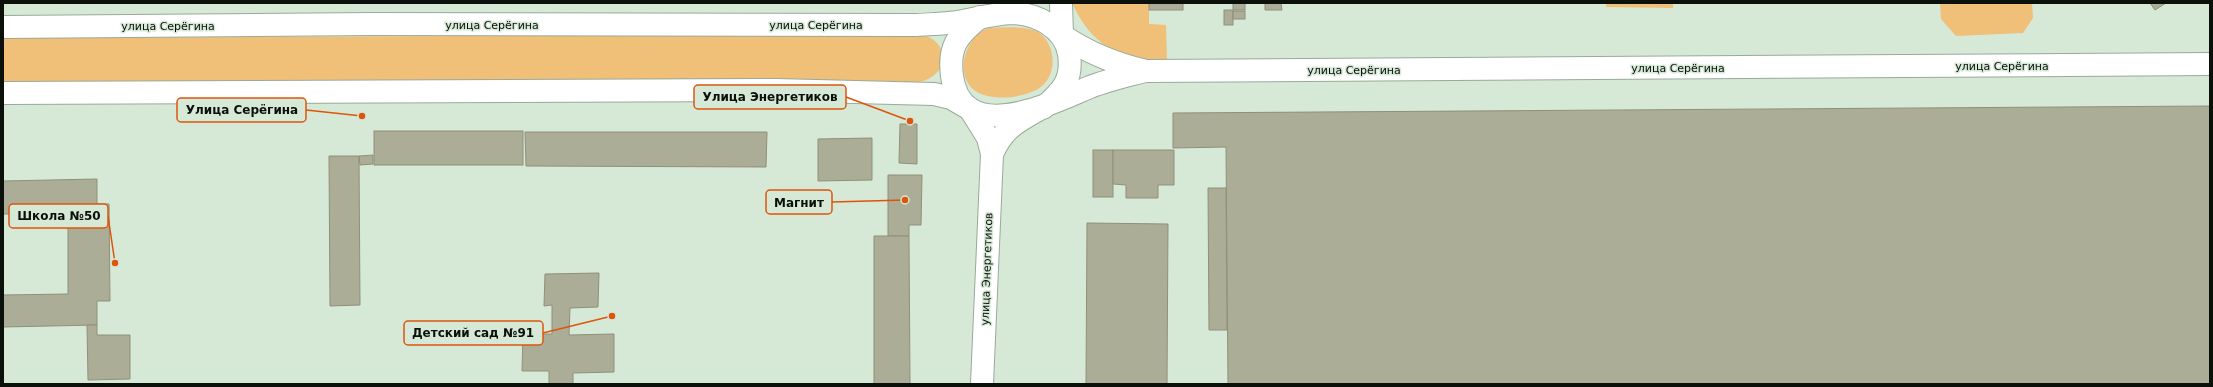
<svg xmlns="http://www.w3.org/2000/svg" width="2213" height="387" viewBox="0 0 2213 387" font-family="'DejaVu Sans',sans-serif">
<style>
.green{fill:#f0bf78}
.building{fill:#acad97;stroke:#8f907a}
.lines{fill:none;stroke-linecap:round;stroke-linejoin:round}
.minor-casing{stroke:#9a9;stroke-width:24}
.major-casing{stroke:#9a9;stroke-width:24}
.minor{stroke:#fff;stroke-width:22}
.major{stroke:#fff;stroke-width:22}
.labels{text-anchor:middle;dominant-baseline:central;stroke-width:3;stroke-linejoin:round;paint-order:stroke}
.street-label{font-size:11px;fill:#0b100a;stroke:#d6e8d6}
.leader{fill:none;stroke:#dd550c;stroke-width:1.5}
.callout-dot{fill:#dd550c;stroke:#d6e8d6;stroke-width:1.5}
.callout{fill:#d6e8d6;stroke:#dd550c;stroke-width:1.5}
.callout-label{font-size:12px;text-anchor:middle;font-weight:bold;fill:#0b100a}
</style>
<rect width="100%" height="100%" fill="#d6e8d6"/>
<!-- green -->
<g class="green">
<path d="M3 3H208V4Z"/>
<path d="M1072 3H1149V24L1166 25 1167 60C1120 61 1092 46 1072 3Z"/>
<path d="M1606 3H1673V8L1606 7Z"/>
<path d="M1940 3H2032L2033 18 2023 33 1956 36 1941 19Z"/>
<path d="M989 28C1004 28 1024 25 1038 32 1057 44 1058 77 1038 89 1022 98 990 102 974 90 953 73 967 34 989 28Z"/>
<path d="M919 34C951 40 951 75 919 82L3 84V38Z"/>
</g>
<!-- building -->
<g class="building">
<rect x="1149" y="3" width="34" height="7"/>
<rect x="1233" y="3" width="12" height="7"/>
<path d="M1265 3H1281L1282 10H1265Z"/>
<path d="M2150 3H2166L2155 10Z"/>
<rect x="1224" y="10" width="9" height="15"/>
<rect x="1233" y="11" width="12" height="8"/>
<path d="M2210 106V384H1228L1226 147 1173 148V113Z"/>
<path d="M900 124H917V164L899 163Z"/>
<rect x="374" y="131" width="149" height="34"/>
<path d="M525 132H767L766 167 526 166Z"/>
<path d="M872 138V180L818 181V139Z"/>
<rect x="1093" y="150" width="20" height="47"/>
<path d="M1113 150H1174V185H1158V198H1126V185L1113 184Z"/>
<path d="M373 155V164L360 165 359 156Z"/>
<path d="M329 156H359L360 305 330 306Z"/>
<path d="M888 175H922L921 225H909V236H888Z"/>
<path d="M97 179V204H109L110 301H97V325L3 327V295L68 294V214H3V181Z"/>
<path d="M1208 188H1226L1227 330H1209Z"/>
<path d="M1087 223 1168 224 1167 384H1086Z"/>
<path d="M874 236H909L910 384H874Z"/>
<path d="M599 273 598 307 570 308 569 335 614 334V372L573 373V384H549V371H522L523 334H552V305L544 306 545 274Z"/>
<path d="M87 325H97V335H130V379L88 380Z"/>
</g>
<g class="lines">
<!-- minor casing -->
<g class="minor-casing">
<g id="minor">
<path d="M1061 3 1062 35"/>
<path d="M970 109 988 138 992 154 982 384"/>
<path d="M992 154C1003 129 1015 123 1038 110"/>
</g>
</g>
<!-- major casing -->
<g class="major-casing">
<g id="major">
<path d="M980 17C958 35 948 46 952 76 962 148 1052 103 1090 87 1108 80 1126 76 1145 71"/>
<path d="M3 27 372 24 917 25C932 24 948 24 963 21 979 18 995 14 1011 13 1036 13 1065 28 1069 54 1073 81 1062 91 1043 108"/>
<path d="M1062 35C1088 53 1116 64 1146 71L2210 64"/>
<path d="M3 93 776 90 934 94 951 98 970 109"/>
</g>
</g>
<!-- minor -->
<use href="#minor" class="minor"/>
<!-- major -->
<use href="#major" class="major"/>
</g>
<g class="labels">
<!-- street labels -->
<g class="street-label">
<text x="492" y="25">улица Серёгина</text>
<text x="816" y="25">улица Серёгина</text>
<text x="168" y="26">улица Серёгина</text>
<text x="2002" y="66">улица Серёгина</text>
<text x="1678" y="68">улица Серёгина</text>
<text x="1354" y="70">улица Серёгина</text>
<text transform="translate(987 269) rotate(-88)">улица Энергетиков</text>
</g>
</g>
<!-- callouts -->
<path class="leader" d="M910 121L846 97M362 116L306 110M905 200L832 202M115 263L108 216M612 316L543 333"/>
<g class="callout-dot">
<circle cx="910" cy="121" r="4"/>
<circle cx="362" cy="116" r="4"/>
<circle cx="905" cy="200" r="4"/>
<circle cx="115" cy="263" r="4"/>
<circle cx="612" cy="316" r="4"/>
</g>
<g class="callout">
<rect x="694" y="85" width="152" height="24" rx="4"/>
<rect x="177" y="98" width="129" height="24" rx="4"/>
<rect x="766" y="190" width="66" height="24" rx="4"/>
<rect x="9" y="204" width="99" height="24" rx="4"/>
<rect x="404" y="321" width="139" height="24" rx="4"/>
</g>
<g class="callout-label">
<text x="770" y="101">Улица Энергетиков</text>
<text x="242" y="114">Улица Серёгина</text>
<text x="799" y="207">Магнит</text>
<text x="59" y="220">Школа №50</text>
<text x="473" y="337">Детский сад №91</text>
</g>
<!-- border -->
<rect width="2213" height="387" fill="none" stroke="#0b100a" stroke-width="8"/>
</svg>
